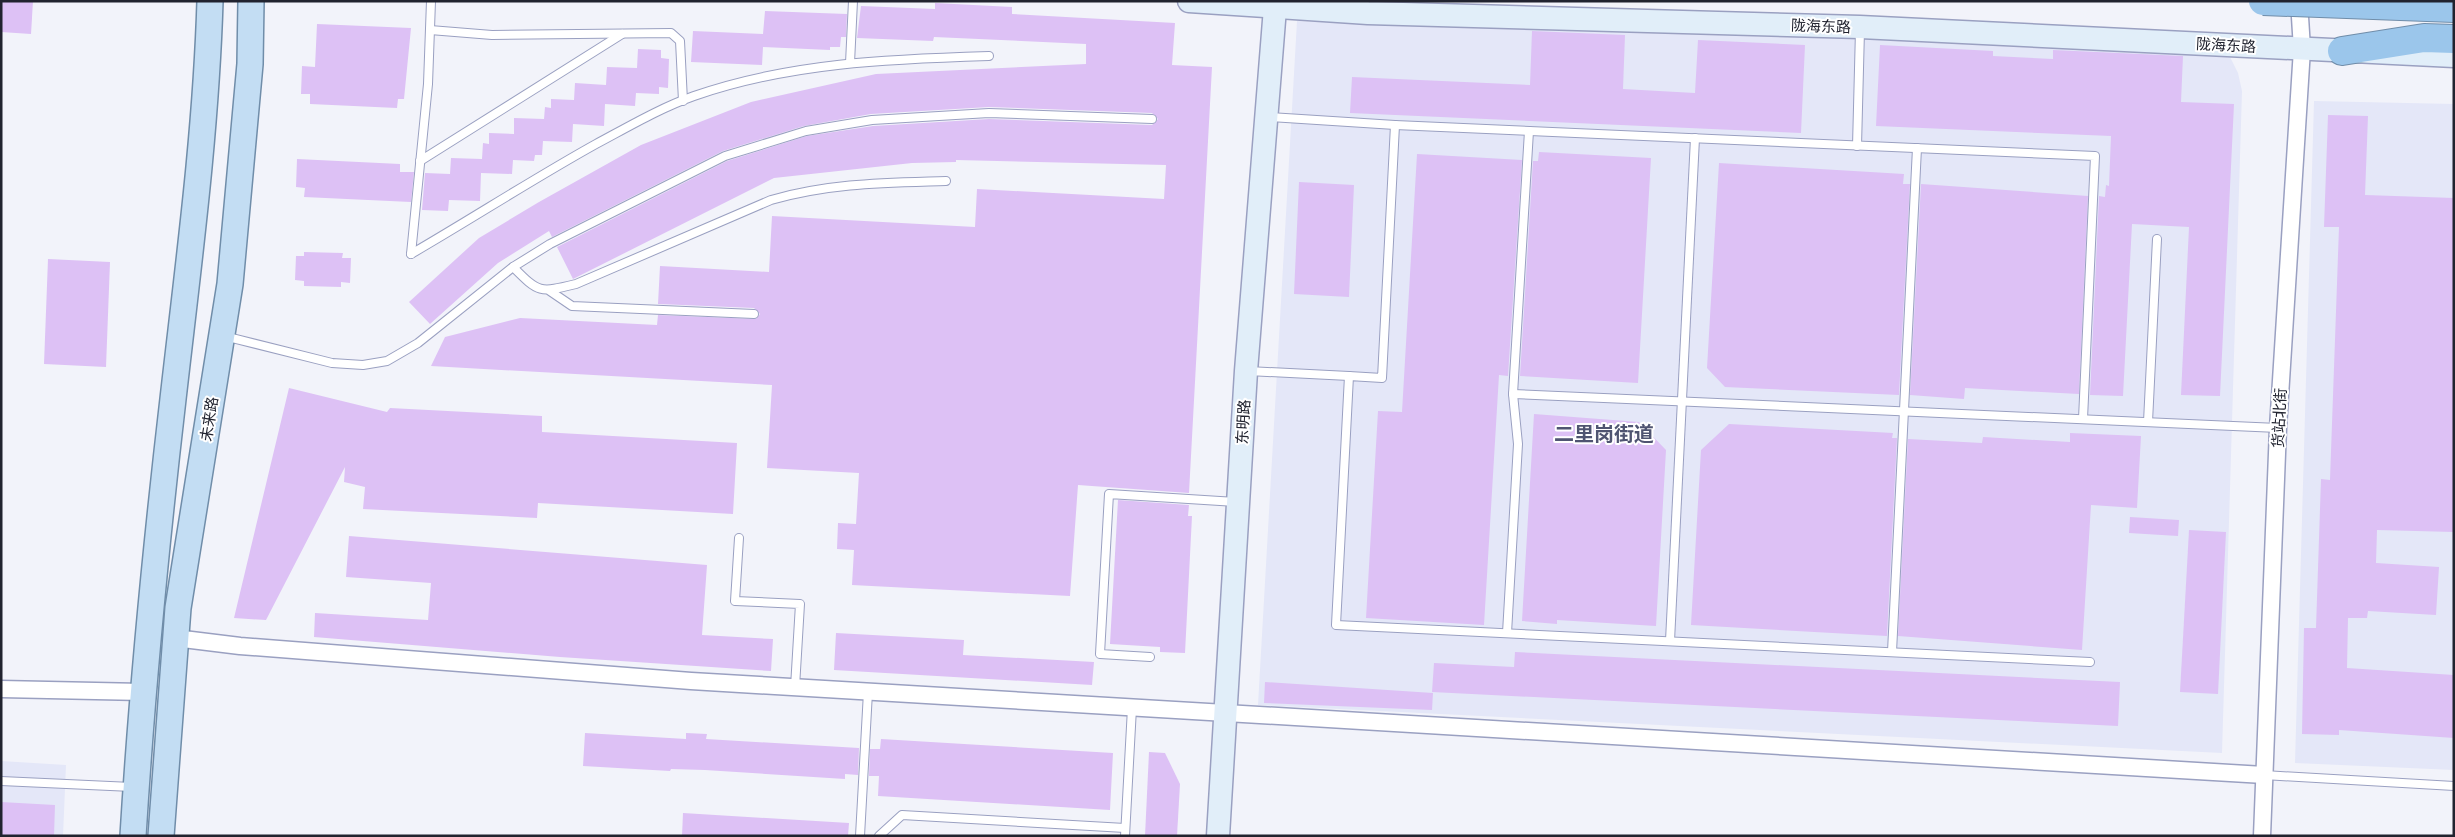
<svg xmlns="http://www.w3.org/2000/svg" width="2455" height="837" viewBox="0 0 2455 837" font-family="'IBM Plex Sans','Noto Sans SC',sans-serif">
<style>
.built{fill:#e4e7f8}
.building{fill:#ddc1f5}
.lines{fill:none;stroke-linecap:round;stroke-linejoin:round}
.lane-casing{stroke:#9aa0c1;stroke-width:10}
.street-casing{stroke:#9aa0c1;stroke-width:19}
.secondary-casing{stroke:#9aa0c1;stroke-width:25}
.primary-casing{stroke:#708da9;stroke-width:28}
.highway-casing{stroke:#708da9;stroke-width:30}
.lane{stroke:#fff;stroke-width:8}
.street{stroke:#fff;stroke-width:16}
.secondary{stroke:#e1eef9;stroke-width:22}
.primary{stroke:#c3ddf3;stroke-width:25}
.highway{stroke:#9bc6eb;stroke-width:28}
.highway-bridge-casing{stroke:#708da9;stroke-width:30;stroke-linecap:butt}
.highway-bridge{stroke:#9bc6eb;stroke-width:28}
.labels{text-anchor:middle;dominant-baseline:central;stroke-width:4;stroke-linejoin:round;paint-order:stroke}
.street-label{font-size:15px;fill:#21232f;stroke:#fff}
.district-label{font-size:20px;font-weight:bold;fill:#4f5471;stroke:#fff}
</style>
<rect width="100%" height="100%" fill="#f2f3fa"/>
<!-- built -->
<g class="built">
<path d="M1297 21 2215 48 2230 57 2238 73 2242 91 2222 753 1258 705Z"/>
<path d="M2314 101 2454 104V770L2295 763Z"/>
<path d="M1 761 66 765 63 836H1Z"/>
</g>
<!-- building -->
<g class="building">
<path d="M1 1H33L31 34 1 32Z"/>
<path d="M935 3 1012 7V14L1175 23 1172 65 1212 67 1189 493 1078 485 1070 596 852 585 854 550 837 549 838 523 856 524 859 473 767 468 772 385 431 366 445 337 520 318 657 325 658 315 756 319 760 314 754 308 658 304 660 266 769 272 772 216 975 227 977 189 1164 199 1166 165 956 160V162L912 163 774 178 573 279 557 247 727 161 807 136 873 126 989 119 1152 125 1158 119 1152 113 989 107 871 114 804 126 723 151 552 237 549 231 498 263 430 324 409 302 479 238 539 202 641 145 751 102 876 74 1086 64V44L934 37 933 41 857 38 861 6 935 9Z"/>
<path d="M765 11 847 14 846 37H841L840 47H830V50L763 47 762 65 691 62 693 31 763 34Z"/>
<path d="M317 24 411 28 404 99H398L397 108 310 104V94H301L302 66 315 67Z"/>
<path d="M1532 31 1625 35 1623 89 1695 93 1698 40 1805 45 1801 133 1350 113 1352 77 1530 85Z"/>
<path d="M1880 45 1993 51V56L2053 59V50L2183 56 2181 102 2234 104 2220 396 2181 395 2189 227 2132 224 2123 396 2090 395 2099 196 2105 197 2106 185 2109 186 2111 136 1876 126Z"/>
<path d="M638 49 661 50V58L669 59 668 88 659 87V94L636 93 635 106 605 104 604 126 573 124 572 142 543 141 542 155H535L534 161 513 160 512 174 481 173 480 201 449 200 448 211 422 210 425 173 450 174 451 158 482 159 483 143 489 144V133L514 134V118L544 119 545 107 551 108V99L574 100 575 83 606 85 607 67 637 68Z"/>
<path d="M2328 115 2368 116 2365 195 2454 198V532L2377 530 2376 563 2439 567 2436 615 2368 611 2367 618H2348L2347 668 2454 675V738L2339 730V735L2302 734 2304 628H2316L2321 479 2330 480 2339 227H2324Z"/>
<path d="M1539 152 1651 158 1638 383 1520 376 1533 161H1538Z"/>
<path d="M1417 154 1522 160 1508 376 1499 375 1484 625 1366 618 1378 411 1402 412Z"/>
<path d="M297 159 400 164V172H414L411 202 304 197 305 188 296 187Z"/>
<path d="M1719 163 1904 174 1903 184H1910L1899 395 1725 387 1707 368Z"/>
<path d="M1299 182 1354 185 1349 297 1294 294Z"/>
<path d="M1921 184 2088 196 2079 394 1965 388 1964 399 1910 395Z"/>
<path d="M304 252 343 253 342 258H351L350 283 341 282V287L304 286V281L295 280 296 256H304Z"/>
<path d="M48 259 110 262 106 367 44 364Z"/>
<path d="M289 388 387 412 390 408 542 416V432L737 443 733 514 538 503 537 518 363 509 365 487 344 482 345 467 266 620 234 618Z"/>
<path d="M1534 414 1639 422 1666 450 1656 626 1557 620V624L1522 621Z"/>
<path d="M1729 424 1893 433 1892 438H1897L1887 636 1691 625 1701 450Z"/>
<path d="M2070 433 2141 436 2137 508 2091 505 2082 650 1898 636 1908 439 1982 443 1983 437 2070 442Z"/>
<path d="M1118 500 1189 505 1188 516H1192L1185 653 1160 652V647L1110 644Z"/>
<path d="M2130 517 2179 520 2178 536 2129 533Z"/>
<path d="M2189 530 2226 532 2218 694 2180 692Z"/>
<path d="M349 536 707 565 702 635 773 639 771 671 560 657 314 637 315 613 428 620 431 583 346 577Z"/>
<path d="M836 633 964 640 963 655 1094 662 1092 685 834 670Z"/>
<path d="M1515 652 2120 682 2118 726 1432 692 1434 663 1514 667Z"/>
<path d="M1265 682 1433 693 1432 710 1264 703Z"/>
<path d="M585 733 686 739V733L707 734 706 739 859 748 858 775 845 774V779L705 770 671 769 670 771 583 766Z"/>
<path d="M881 739 1113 753 1110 810 878 796 879 776H869L870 749H880Z"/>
<path d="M1149 752 1165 753 1180 784 1177 836H1145Z"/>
<path d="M1 802 55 805 54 836H1Z"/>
<path d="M683 813 849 823 848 836H682Z"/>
</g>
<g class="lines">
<!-- lane casing -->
<g class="lane-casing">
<g id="lane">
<path d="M430 30 492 35 671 33 680 41 683 101"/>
<path d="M850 63 853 1"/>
<path d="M1269 117 1395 125 2095 156 2083 419"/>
<path d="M1395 125 1382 378 1349 376 1336 625 2090 662"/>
<path d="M1857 146 1860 30"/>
<path d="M420 161 622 34"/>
<path d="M411 254C473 218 533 179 596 144 628 127 660 108 694 96 789 63 889 59 989 56"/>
<path d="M411 254 428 84 431 1"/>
<path d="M513 267C539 293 539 293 576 284L771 200C831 183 884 183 946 181"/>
<path d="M550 291 572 306 754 314"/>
<path d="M224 336 332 363 363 365 387 361 418 343 513 267 550 244 725 156 806 131 872 120 989 113 1152 119"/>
<path d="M1248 371 1349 376"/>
<path d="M1513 394 2278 428"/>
<path d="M2148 422 2157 239"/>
<path d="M739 538 735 601 800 604 795 687"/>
<path d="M1507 633 1518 444 1513 394 1529 131"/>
<path d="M1670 641 1695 138"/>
<path d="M1892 652 1917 148"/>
<path d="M1150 657 1100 654 1109 494 1236 502"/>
<path d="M2264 775 2454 786"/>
<path d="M1 781 132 787"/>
<path d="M860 836 868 692"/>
<path d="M879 836 902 815 1125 828"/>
<path d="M1125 836 1132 708"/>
</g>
</g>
<!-- street casing -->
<g class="street-casing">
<g id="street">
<path d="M175 638 240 646 691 681 2264 775"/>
<path d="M1 689 143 692"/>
<path d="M2262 836 2278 428 2302 49 2299 1"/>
</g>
</g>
<!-- secondary casing -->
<g class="secondary-casing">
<g id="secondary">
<path d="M1189 1 1368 13 1860 27 2454 56"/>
<path d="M1218 836 1246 371 1275 8"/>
</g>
</g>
<!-- primary casing -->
<g class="primary-casing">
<g id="primary">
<path d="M133 836C142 690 156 545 173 399 188 267 206 135 210 1"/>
<path d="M161 836 178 608 230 284 250 64 251 1"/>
</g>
</g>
<!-- highway casing -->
<g class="highway-casing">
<path id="highway" d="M2342 51 2424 38 2454 39"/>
</g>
<!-- lane -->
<use href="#lane" class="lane"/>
<!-- street -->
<use href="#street" class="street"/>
<!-- secondary -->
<use href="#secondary" class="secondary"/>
<!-- primary -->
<use href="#primary" class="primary"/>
<!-- highway -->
<use href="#highway" class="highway"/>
<!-- highway-bridge casing -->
<g class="highway-bridge-casing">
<path id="highway-bridge" d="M2263 1 2454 8"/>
</g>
<!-- highway-bridge -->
<use href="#highway-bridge" class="highway-bridge"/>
</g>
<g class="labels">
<!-- street labels -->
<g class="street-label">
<text transform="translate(1821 26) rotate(2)">陇海东路</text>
<text transform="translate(2226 45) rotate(3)">陇海东路</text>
<text transform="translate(2279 418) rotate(-87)">货站北街</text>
<text transform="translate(209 419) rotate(-81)">未来路</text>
<text transform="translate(1243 422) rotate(-87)">东明路</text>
</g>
<!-- district labels -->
<g class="district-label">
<text x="1604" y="433">二里岗街道</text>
</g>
</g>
<!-- border -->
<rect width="2455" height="837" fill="none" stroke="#21232f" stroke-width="5"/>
</svg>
